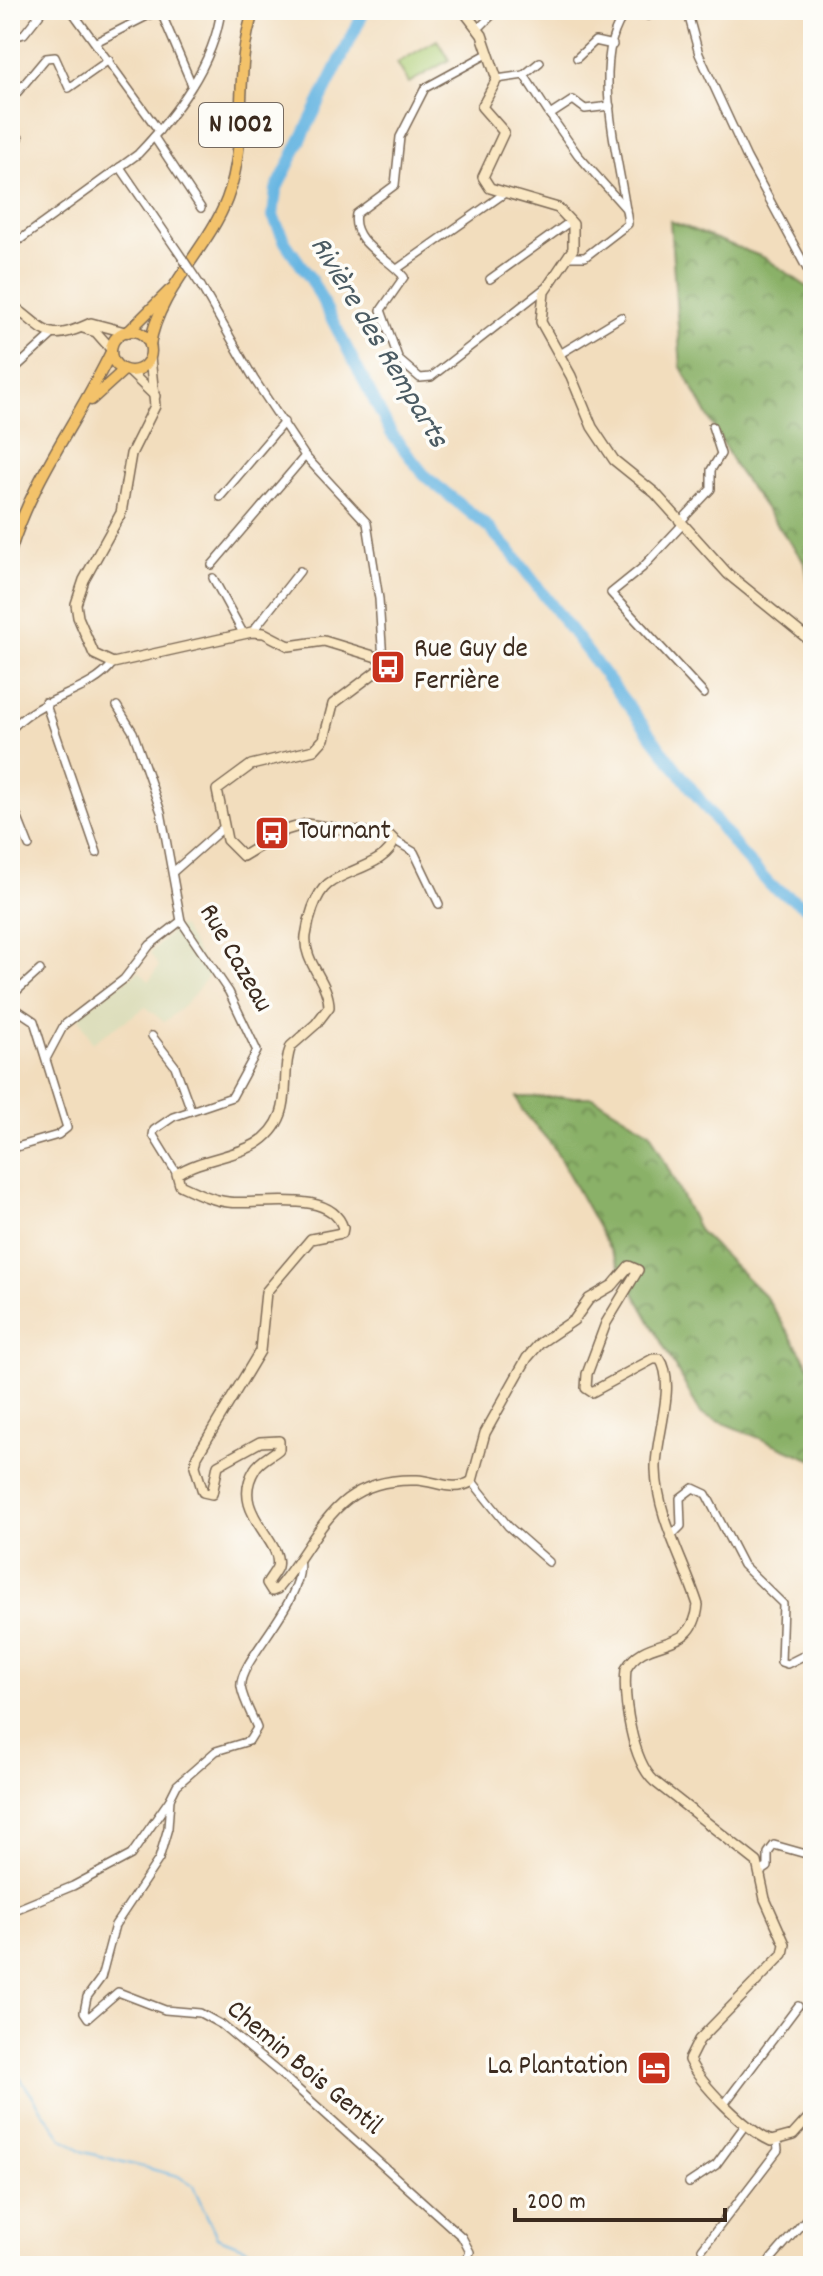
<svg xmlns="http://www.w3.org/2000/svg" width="823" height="2276" viewBox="0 0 823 2276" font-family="Dekko,sans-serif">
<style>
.built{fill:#dddebc}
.green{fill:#adce77;stroke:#747c4a;stroke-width:2}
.forest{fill:url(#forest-crowns);stroke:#626e43;stroke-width:2}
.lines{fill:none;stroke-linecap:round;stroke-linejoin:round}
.stream{stroke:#68b6e2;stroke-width:2}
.river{stroke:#68b6e2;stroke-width:12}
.street-casing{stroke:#7b6956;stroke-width:10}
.secondary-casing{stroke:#7b6956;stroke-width:12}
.primary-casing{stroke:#7b6956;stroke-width:13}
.street{stroke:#fff;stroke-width:7}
.secondary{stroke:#fae7c3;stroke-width:9}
.primary{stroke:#f3c26a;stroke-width:10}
.street-bridge-casing{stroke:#7b6956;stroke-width:10;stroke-linecap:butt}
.street-bridge{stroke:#fff;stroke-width:7}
.labels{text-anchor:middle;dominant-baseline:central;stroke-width:7;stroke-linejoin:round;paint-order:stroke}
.shield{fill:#fdfcf7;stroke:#75695f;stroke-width:2}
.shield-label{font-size:26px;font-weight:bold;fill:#3b2a1e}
.poi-label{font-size:28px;fill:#3b2a1e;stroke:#fdfcf7;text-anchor:start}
.street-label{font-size:28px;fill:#3b2a1e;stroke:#fdfcf7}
.water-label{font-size:30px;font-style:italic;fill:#4b5b63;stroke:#fdfcf7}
</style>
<defs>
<pattern id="forest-crowns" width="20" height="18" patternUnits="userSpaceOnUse" patternTransform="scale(2)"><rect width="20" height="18" fill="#8ab168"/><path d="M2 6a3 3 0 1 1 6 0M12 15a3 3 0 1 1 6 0" fill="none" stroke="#729055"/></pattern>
</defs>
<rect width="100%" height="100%" fill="#fdfcf7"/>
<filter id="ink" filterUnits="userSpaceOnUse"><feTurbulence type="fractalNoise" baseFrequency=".0125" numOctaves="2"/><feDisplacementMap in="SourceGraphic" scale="16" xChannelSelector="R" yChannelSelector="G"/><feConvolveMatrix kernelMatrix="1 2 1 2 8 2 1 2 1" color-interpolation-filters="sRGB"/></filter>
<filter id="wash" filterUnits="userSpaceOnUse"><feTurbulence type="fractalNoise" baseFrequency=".006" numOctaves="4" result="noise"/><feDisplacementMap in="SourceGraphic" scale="32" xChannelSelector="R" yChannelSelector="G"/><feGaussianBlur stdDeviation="1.8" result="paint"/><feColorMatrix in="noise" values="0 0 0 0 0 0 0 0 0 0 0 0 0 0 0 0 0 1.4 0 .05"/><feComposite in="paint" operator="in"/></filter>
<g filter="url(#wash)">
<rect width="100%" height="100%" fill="#f2ddbd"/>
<!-- built -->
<path class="built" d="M177 926 182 927 210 974 185 1005 164 1022 146 1007 92 1043 78 1015 139 971 149 981 159 966 150 953Z"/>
<!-- green -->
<path class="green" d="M437 40 449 60 409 83 397 63Z"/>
<!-- forest -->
<g class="forest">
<path d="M670 221 765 258 813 291V607L805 563 738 471 681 367Z"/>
<path d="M517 1097H593L650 1132 699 1231 765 1296 813 1372V1460L701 1414 553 1146 522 1110Z"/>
</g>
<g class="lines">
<!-- stream -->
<path class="stream" d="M10 2064 62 2138 84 2152 178 2176 193 2186 217 2237 291 2266"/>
<!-- river -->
<path class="river" d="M365 10 276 190 273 216 285 242 312 281 391 433 426 477 487 526 512 553 739 851 771 886 813 911"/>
</g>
</g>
<g filter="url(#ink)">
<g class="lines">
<!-- street casing -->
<g class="street-casing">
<g id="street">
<path d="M71 10 159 131"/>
<path d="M160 10 192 85"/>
<path d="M645 10 648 16"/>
<path d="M687 10 699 54 747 158 813 280"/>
<path d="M478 29 497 10"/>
<path d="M10 30 17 36 24 34 43 10"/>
<path d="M96 42 159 10"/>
<path d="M489 53 425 88 400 137 395 185 356 214C350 242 389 258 404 277L381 310 399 360 420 378 431 377 545 288"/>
<path d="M577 58 595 41 613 45"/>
<path d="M524 75 550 115"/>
<path d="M497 79 524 75 540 62"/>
<path d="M10 101 46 58 55 57 69 88 109 60"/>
<path d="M610 106 585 109 573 100 550 115 578 155 626 209"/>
<path d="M10 130 19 138 10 150"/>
<path d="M154 137 201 208"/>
<path d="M120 167 183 259"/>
<path d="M10 247 138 154C175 115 214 65 221 10"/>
<path d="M571 257H585L628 224C622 168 586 54 628 10"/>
<path d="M397 269 505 193"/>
<path d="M490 279 571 221"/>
<path d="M201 286 254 379 305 456 367 523 379 599 383 661"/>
<path d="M560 354 621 317"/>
<path d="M10 373 52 335"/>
<path d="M220 497 284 422"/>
<path d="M680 522 711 489V470L721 454 712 426"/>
<path d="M683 524 642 568 611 593 704 694"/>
<path d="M212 565 305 456"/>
<path d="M213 578 243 633"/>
<path d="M252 632 300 571"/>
<path d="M45 702 97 853"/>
<path d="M117 706 133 732 161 812 181 921 229 992 257 1051 232 1097 173 1117 154 1130 153 1135 177 1174"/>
<path d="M10 731C38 696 90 695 113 663"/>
<path d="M10 798 29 846"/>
<path d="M394 840 414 852 439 904"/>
<path d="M10 868V869"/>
<path d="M173 872 223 828"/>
<path d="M10 997 40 970"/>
<path d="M10 1005 34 1021 67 1128 58 1135 10 1149"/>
<path d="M152 1036 175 1066 191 1110"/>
<path d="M47 1057 64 1025 124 979 150 945 181 921"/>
<path d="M472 1481 508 1526 549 1562"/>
<path d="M672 1535 681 1526 680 1498 693 1488 706 1494 743 1565 783 1604 781 1662 787 1664 813 1651"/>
<path d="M299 1559C308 1599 237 1662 241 1687 243 1700 252 1715 257 1728L249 1741 216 1751 177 1785 170 1799 168 1828 159 1859 115 1925 101 1978 87 1997 84 2012 88 2018 118 1992 165 2010 200 2013 222 2025 290 2082 462 2237 470 2252 464 2266"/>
<path d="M762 1871 768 1867V1853L774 1845 813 1856"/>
<path d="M10 1912 73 1886 131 1855 170 1799"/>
<path d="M725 2103 798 2006"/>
<path d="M689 2183 716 2165 746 2124"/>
<path d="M702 2249 778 2150 777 2142"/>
<path d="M765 2266 813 2211"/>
</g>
</g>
<!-- secondary casing -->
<g class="secondary-casing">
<g id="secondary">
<path d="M463 10 482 35 497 79 482 107 504 132 483 177 490 188 558 208 573 224V249L544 292 541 322 571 376 592 427 614 460 655 493 728 574 813 643"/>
<path d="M10 304C48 330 44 345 91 323L125 332"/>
<path d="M83 328 96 332 111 349"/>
<path d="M150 357 155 406 131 454 121 513 84 580 76 604 78 617 94 654 113 663 252 632 264 633 289 646 324 641 380 658 383 661 381 668 333 704 324 739 314 750 251 765 217 790 227 840 243 856 286 830 306 824 390 836 394 840C389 864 345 870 328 884 315 894 308 921 306 936 303 963 329 981 329 1007L316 1024 291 1046C282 1068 289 1092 281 1114 264 1160 212 1151 177 1174L180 1185C195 1192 211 1200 228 1202 259 1206 331 1188 343 1228L342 1233 311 1239 266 1292 260 1351 197 1456 195 1466 203 1492 212 1494 218 1465 260 1442 279 1441V1449C271 1456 260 1460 255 1469 228 1512 284 1540 277 1567 275 1572 270 1578 267 1583L272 1591 277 1589C322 1536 332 1477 417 1480 436 1481 455 1493 472 1481L485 1433 527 1358 540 1343 574 1320 589 1299 613 1285 629 1266 638 1270 606 1323 587 1374 586 1388 592 1392 653 1359H660C677 1384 655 1439 656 1469 657 1517 684 1561 698 1605 693 1657 647 1632 626 1669 623 1700 632 1760 654 1781L757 1862 765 1899 785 1944 783 1954 699 2040 689 2060C701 2085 745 2129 771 2141L793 2135 813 2113"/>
<path d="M129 371 155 396"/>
</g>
</g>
<!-- primary casing -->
<g class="primary-casing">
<g id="primary">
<circle cx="131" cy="351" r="20"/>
<path d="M128 332 170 290"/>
<path d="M150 345C158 291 208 249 227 199 250 138 232 70 254 10"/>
<path d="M91 400 124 370"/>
<path d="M10 552C34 475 77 423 111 352"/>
</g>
</g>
<!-- street -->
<use href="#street" class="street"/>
<!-- secondary -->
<use href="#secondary" class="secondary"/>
<!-- primary -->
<use href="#primary" class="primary"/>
<!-- street-bridge casing -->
<g class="street-bridge-casing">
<path id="street-bridge" d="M183 259 201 286"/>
</g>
<!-- street-bridge -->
<use href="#street-bridge" class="street-bridge"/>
</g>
</g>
<!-- icons -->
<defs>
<g id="bus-square" transform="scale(1.8)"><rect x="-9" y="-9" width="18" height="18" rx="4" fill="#c8321e" stroke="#fdfcf7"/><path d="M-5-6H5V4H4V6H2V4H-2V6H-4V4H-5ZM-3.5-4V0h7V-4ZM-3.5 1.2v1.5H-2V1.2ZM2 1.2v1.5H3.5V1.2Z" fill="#fff"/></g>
<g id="hotel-square" transform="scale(1.8)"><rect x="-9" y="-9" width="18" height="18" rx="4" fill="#c8321e" stroke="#fdfcf7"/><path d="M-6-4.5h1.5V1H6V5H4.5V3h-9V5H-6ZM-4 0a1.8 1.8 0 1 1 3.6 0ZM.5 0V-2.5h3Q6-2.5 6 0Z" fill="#fff"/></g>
</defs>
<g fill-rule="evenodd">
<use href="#bus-square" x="388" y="667"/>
<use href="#bus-square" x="272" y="833"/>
<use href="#hotel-square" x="654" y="2068"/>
</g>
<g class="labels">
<!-- shield labels -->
<rect class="shield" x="199" y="103" width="84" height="44" rx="6"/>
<g class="shield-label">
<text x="241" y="125">N 1002</text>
</g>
<!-- poi labels -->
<g class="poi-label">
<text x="414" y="651">Rue Guy de<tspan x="414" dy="32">Ferrière</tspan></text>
<text x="298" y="833">Tournant</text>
<text x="628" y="2068" text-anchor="end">La Plantation</text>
</g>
<!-- street labels -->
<g class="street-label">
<text transform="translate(234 959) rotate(60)">Rue Cazeau</text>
<text transform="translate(303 2069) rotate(40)">Chemin Bois Gentil</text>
</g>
<!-- water labels -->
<g class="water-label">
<text transform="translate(377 343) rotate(59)">Rivière des Remparts</text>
</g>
</g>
<!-- margin -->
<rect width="823" height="2276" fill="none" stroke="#fdfcf7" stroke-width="40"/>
<!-- scale -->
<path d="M515 2208v12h210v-12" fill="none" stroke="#3b2a1e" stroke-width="4"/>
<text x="527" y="2208" font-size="24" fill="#3b2a1e" stroke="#fdfcf7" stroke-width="6" paint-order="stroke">200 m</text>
</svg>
